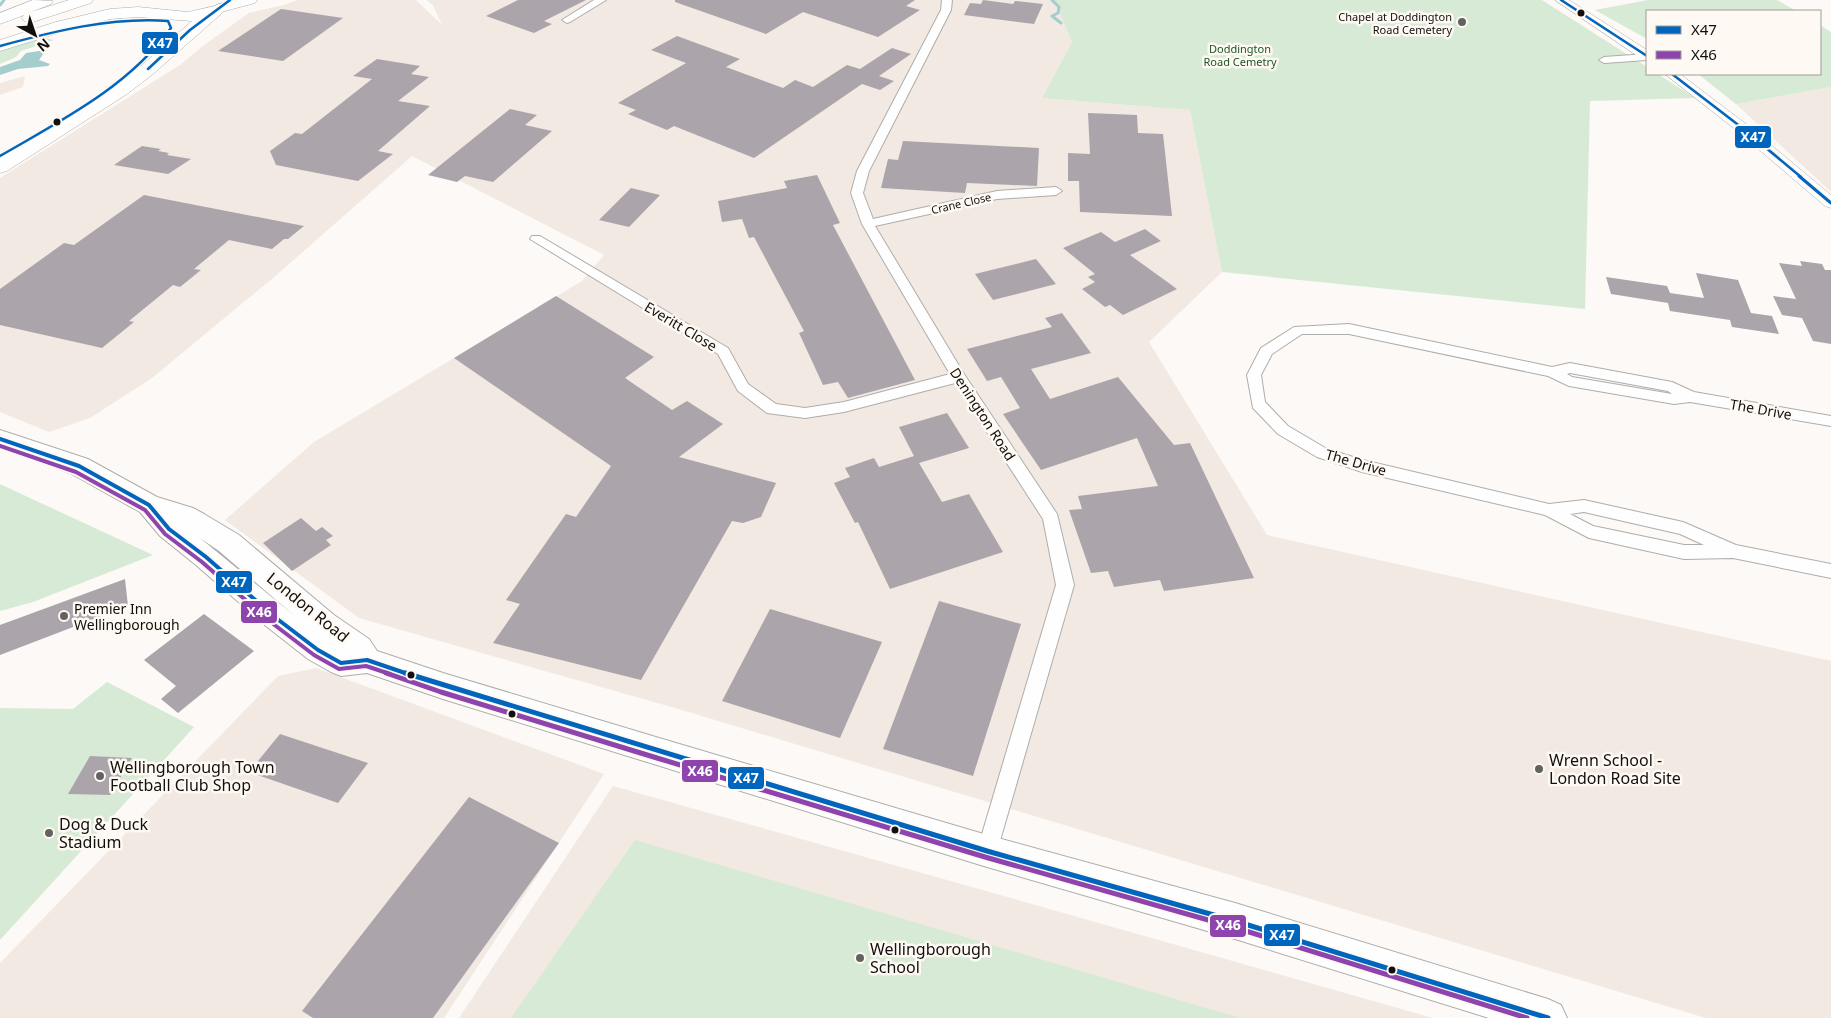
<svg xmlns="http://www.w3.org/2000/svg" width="1831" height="1018" viewBox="0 0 1831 1018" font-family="'Noto Sans',sans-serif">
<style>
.built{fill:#f1e9e2}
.green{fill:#d6ead6}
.water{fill:#a4cecd}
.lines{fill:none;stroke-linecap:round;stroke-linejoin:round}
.stream{stroke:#a4cecd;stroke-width:3}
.building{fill:#aba5ab}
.minor-casing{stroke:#afadaa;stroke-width:2}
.tertiary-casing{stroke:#afadaa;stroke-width:1}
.secondary-casing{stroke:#afadaa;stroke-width:1}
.primary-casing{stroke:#afadaa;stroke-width:2}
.trunk-casing{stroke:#afadaa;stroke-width:1}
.minor{fill:#fffefe;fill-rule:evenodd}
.tertiary{fill:#fffefe;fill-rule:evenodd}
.secondary{fill:#fffefe;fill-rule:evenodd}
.primary{fill:#fffefe;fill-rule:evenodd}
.trunk{fill:#fffefe;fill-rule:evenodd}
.bus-1-far3-casing{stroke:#fff9f3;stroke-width:5}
.bus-1-far2-casing{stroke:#fff9f3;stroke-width:6}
.bus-1-far1-casing{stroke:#fff9f3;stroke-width:8}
.bus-1-casing{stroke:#fff9f3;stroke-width:9}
.bus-2-far1-casing{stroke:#fff9f3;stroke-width:8}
.bus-2-casing{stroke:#fff9f3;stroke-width:9}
.bus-1-far3{stroke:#0065bd;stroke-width:2.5}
.bus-1-far2{stroke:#0065bd;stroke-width:3}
.bus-1-far1{stroke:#0065bd;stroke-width:4}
.bus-1{stroke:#0065bd;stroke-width:5}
.bus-2-far1{stroke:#8e44ad;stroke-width:4}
.bus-2{stroke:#8e44ad;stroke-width:5}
.bus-dot{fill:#12100e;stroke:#fff9f3;stroke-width:2}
.poi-dot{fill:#64625f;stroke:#fff9f3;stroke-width:2}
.labels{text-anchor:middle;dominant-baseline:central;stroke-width:5;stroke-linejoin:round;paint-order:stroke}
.far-poi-label{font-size:11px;fill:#12100e;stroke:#fff9f3;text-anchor:end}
.far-park-label{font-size:11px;fill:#1c5429;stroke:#fff9f3}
.far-street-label{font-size:11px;fill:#12100e;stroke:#fff9f3}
.street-label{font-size:14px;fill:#12100e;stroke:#fff9f3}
.poi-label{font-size:14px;fill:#12100e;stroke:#fff9f3;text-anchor:start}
.near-street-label{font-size:16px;fill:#12100e;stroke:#fff9f3}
.near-poi-label{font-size:16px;fill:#12100e;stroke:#fff9f3;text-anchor:start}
.line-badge{stroke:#fff9f3;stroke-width:2}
.badge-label{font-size:14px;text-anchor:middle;font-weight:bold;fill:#fff}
</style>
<rect width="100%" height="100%" fill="#fcf9f6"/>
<!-- built -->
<g class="built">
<path d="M297 0H416L442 25 433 5 426 0H1054L1072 42 1042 98 1190 110 1222 272 1149 342 1267 535 1831 661V1018H1706L682 710 359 618 225 520 314 442 582 281 604 255 412 156 273 278 152 378 90 418 49 432 0 412V178L180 65 204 45 249 13 284 5Z"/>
<path d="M25 76 23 87 0 95V83Z"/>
<path d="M1831 87V192L1736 104Z"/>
<path d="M316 668 604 774 444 1018H0V963L278 676Z"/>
<path d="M613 786 1011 898 1433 1018H459Z"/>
</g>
<!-- green -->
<g class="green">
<path d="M1054 0H1542L1647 67V74H1658L1695 98 1590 101 1585 309 1222 272 1190 110 1042 98 1072 42Z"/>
<path d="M1648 0H1777L1796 11H1647V39L1595 10Z"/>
<path d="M1820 25 1831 32V87L1736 104 1698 74H1820Z"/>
<path d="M46 38 54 40 21 51 16 57 0 64V50Z"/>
<path d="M0 484 2 485 153 555 33 602 0 611Z"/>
<path d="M107 682 194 727 0 940V708L73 709Z"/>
<path d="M635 840 1240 1018H511Z"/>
</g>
<!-- water -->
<path class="water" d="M46 50 39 60 50 64 48 66 18 69 0 75V67L20 60 26 53Z"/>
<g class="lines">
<!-- stream -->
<g class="stream">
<path d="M1052 0 1059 7 1058 13 1052 16 1061 23"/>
<path d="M0 5 4 0"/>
</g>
</g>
<!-- building -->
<g class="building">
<path d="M518 0H586L544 21 552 24 534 33 486 16Z"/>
<path d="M675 0H915L906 6 920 10 878 37 803 12 766 34 675 2Z"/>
<path d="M983 0 1013 4 1015 1 1043 4 1034 24 964 15 970 3 981 4Z"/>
<path d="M281 9 343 18 283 61 218 51Z"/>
<path d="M677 36 740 59 726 67 783 88 795 80 813 87 847 65 860 69 892 48 911 54 879 76 894 81 880 90 862 84 754 158 674 126 667 130 628 114 636 110 618 103 686 63 651 50Z"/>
<path d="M377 59 420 66 411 74 429 77 398 101 430 106 378 151 393 154 358 181 276 165 270 151 295 133 302 134 372 79 353 76Z"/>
<path d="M510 109 537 115 525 125 552 131 493 182 465 176 457 182 428 175Z"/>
<path d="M1088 113 1137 115 1138 133 1163 134 1172 216 1080 212 1079 181H1068V153L1090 154Z"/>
<path d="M903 141 1039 148 1037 186 967 183 965 193 881 188 888 159 898 160Z"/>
<path d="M142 146 161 149 158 151 169 153 167 155 191 159 168 174 114 165Z"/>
<path d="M817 175 840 223 833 225 915 380 848 398 838 382 823 385 799 333 804 331 754 237 749 238 742 219 722 222 718 201 787 188 784 181Z"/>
<path d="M631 188 660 195 629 227 599 220Z"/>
<path d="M144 195 304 226 288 239H284L272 249 229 240 194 269 201 270 180 287 173 285 129 321 134 322 102 348 0 325V289L64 243 74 245Z"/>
<path d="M1145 229 1161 241 1130 255 1177 289 1123 315 1110 305 1105 307 1082 289 1095 282 1088 277 1095 274 1063 248 1101 232 1115 242Z"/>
<path d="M1036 259 1056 284 993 300 975 274Z"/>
<path d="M1800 261 1822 264 1825 270H1831V344L1813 341 1802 318 1782 315 1773 296 1796 299 1779 263 1802 266Z"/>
<path d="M1696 273 1738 280 1751 313 1772 316 1779 334 1732 327 1730 320 1670 311 1668 303 1611 294 1606 277 1667 286 1670 293 1704 298Z"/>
<path d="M556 296 654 357 625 378 672 410 687 401 723 424 679 457 776 483 761 517 743 523 732 521 641 680 493 643 520 604 506 600 566 514 576 517 611 466 454 358Z"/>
<path d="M1062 313 1091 353 1031 369 1050 399 1118 377 1174 445 1190 443 1254 578 1164 591 1160 580 1114 587 1108 571 1091 573 1069 510 1082 509 1078 496 1158 486 1137 438 1041 470 1003 414 1020 408 1001 377 987 381 967 349 1052 327 1045 318Z"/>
<path d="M947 413 969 448 919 463 942 502 969 494 1003 552 890 589 858 522 855 523 834 483 850 477 845 468 874 458 879 467 914 456 915 458 899 427Z"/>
<path d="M301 518 316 531 322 527 333 536 326 540 331 545 292 571 263 543Z"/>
<path d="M125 579 128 606 0 655V625Z"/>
<path d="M939 601 1021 624 973 776 883 749Z"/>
<path d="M770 609 882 642 840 738 722 701Z"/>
<path d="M204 614 254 651 178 713 161 699 176 686 144 660Z"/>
<path d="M280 734 368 763 338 803 249 772Z"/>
<path d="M90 756 132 758 110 795 68 794Z"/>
<path d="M469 797 559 843 433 1018H313L302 1011Z"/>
</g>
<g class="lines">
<!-- minor casing -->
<g class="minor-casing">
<g id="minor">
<path d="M594 0H606L570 22 567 23 562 20Z"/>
<path d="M942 0H952L951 10 869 171 863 193 873 219 997 191 1056 187 1062 191 1056 195 997 199 875 226 964 374 1057 514 1074 585 997 851 994 858 987 861 980 858 977 851 1056 585 1043 519 955 383 844 412 805 418 767 413 738 391 718 354 530 239 532 236H540L728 348 748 384 776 404 805 408 844 402 950 374 862 224 851 193 857 171 941 10Z"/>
<path d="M1647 54V60L1604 63 1599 60 1604 57Z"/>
<path d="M1349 324 1552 367 1570 363 1672 382 1694 392 1831 416V426L1690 402 1674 404 1569 386 1548 376 1349 334H1302L1272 354 1261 375 1265 402 1288 426 1327 449 1363 460 1549 504 1584 500 1683 522 1736 545 1831 564V578L1733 558 1684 559 1589 538 1545 515 1362 472 1317 457 1278 434 1253 408 1247 375 1261 348 1294 327ZM1570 373 1668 391 1672 394 1572 377 1567 374ZM1584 512 1680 534 1704 545H1684L1593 526 1570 514Z"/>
</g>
</g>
<!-- tertiary casing -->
<g class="tertiary-casing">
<g id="tertiary">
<path d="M1555 0H1569L1647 50V60L1642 59Z"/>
<path d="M1665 74H1680L1746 124 1831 195V208L1825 206 1736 130Z"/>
</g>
</g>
<!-- secondary casing -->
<g class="secondary-casing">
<path id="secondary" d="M234 0H257L255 3 221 12 214 8 216 5Z"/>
</g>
<!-- primary casing -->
<g class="primary-casing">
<path id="primary" d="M0 430 88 459 157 497 193 508 204 514 239 535 334 615 369 639 377 651 443 673 659 738 987 835 1235 903 1548 999 1561 1005 1567 1018H1489L1235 939 987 867 443 699 367 673 341 676 331 672 308 659 266 626 196 565 160 536 140 512 70 473 0 448ZM200 538 219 551 296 617Z"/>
</g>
<!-- trunk casing -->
<g class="trunk-casing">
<g id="trunk">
<path d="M33 0 53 1 51 4 31 12 69 0H93L91 3 36 21H24L22 18 24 15 0 24V13Z"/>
<path d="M215 6 221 8 223 11 221 14 153 74 127 94 7 171 0 173V158L114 86 141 66 192 21 138 17 110 19 68 30 0 51V40L56 22 110 9 138 7 188 12Z"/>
</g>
</g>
<!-- minor -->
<use href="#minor" class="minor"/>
<!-- tertiary -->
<use href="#tertiary" class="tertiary"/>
<!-- secondary -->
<use href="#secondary" class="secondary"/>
<!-- primary -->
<use href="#primary" class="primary"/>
<!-- trunk -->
<use href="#trunk" class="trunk"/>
<!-- bus-1-far3 casing -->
<g class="bus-1-far3-casing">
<g id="bus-1-far3">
<path d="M1561 0 1647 56"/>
<path d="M0 46C55 31 110 17 168 21L171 28C128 87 62 120 0 156"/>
<path d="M148 69 190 30 230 0"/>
<path d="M1672 74 1741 127 1801 177"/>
</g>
</g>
<!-- bus-1-far2 casing -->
<g class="bus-1-far2-casing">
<path id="bus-1-far2" d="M1799 176 1831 203"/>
</g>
<!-- bus-1-far1 casing -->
<g class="bus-1-far1-casing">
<path id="bus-1-far1" d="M0 439 79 466 149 505 169 529 206 557 276 618 318 650 341 663 367 660 408 674"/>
</g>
<!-- bus-1 casing -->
<g class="bus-1-casing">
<path id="bus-1" d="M405 673 987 851 1235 921 1548 1018"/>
</g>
<!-- bus-2-far1 casing -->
<g class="bus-2-far1-casing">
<path id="bus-2-far1" d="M0 446 76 472 145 510 165 534 202 562 272 623 314 655 339 669 366 666 390 674"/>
</g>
<!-- bus-2 casing -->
<g class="bus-2-casing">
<path id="bus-2" d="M386 673 441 692 657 758 985 857 1233 927 1527 1018"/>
</g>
<!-- bus-1-far3 -->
<use href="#bus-1-far3" class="bus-1-far3"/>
<!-- bus-1-far2 -->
<use href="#bus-1-far2" class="bus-1-far2"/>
<!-- bus-1-far1 -->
<use href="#bus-1-far1" class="bus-1-far1"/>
<!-- bus-1 -->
<use href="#bus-1" class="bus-1"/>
<!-- bus-2-far1 -->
<use href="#bus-2-far1" class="bus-2-far1"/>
<!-- bus-2 -->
<use href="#bus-2" class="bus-2"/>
</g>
<!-- markers -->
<g class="bus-dot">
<circle cx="1581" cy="13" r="4.5"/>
<circle cx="57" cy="122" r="4.5"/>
<circle cx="411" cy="675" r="4.5"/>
<circle cx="512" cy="714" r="4.5"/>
<circle cx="895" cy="830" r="4.5"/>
<circle cx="1392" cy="970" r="4.5"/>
</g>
<g class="poi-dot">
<circle cx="1462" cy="22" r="5"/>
<circle cx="64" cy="616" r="5"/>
<circle cx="1539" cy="769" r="5"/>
<circle cx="100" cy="776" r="5"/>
<circle cx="49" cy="833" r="5"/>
<circle cx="860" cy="958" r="5"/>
</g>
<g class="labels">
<!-- far-poi labels -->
<g class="far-poi-label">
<text x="1452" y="16">Chapel at Doddington<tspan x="1452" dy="13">Road Cemetery</tspan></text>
</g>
<!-- far-park labels -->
<g class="far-park-label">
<text x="1240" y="48">Doddington<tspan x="1240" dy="13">Road Cemetry</tspan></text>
</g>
<!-- far-street labels -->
<g class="far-street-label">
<text transform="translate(961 203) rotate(-13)">Crane Close</text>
</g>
<!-- street labels -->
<g class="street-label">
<text transform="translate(681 326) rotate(31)">Everitt Close</text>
<text transform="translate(1761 409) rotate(10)">The Drive</text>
<text transform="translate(983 414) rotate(57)">Denington Road</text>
<text transform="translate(1356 462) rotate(16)">The Drive</text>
</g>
<!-- poi labels -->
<g class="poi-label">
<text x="74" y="608">Premier Inn<tspan x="74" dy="16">Wellingborough</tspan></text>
</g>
<!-- near-street labels -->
<g class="near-street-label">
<text transform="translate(308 607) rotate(39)">London Road</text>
</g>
<!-- near-poi labels -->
<g class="near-poi-label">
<text x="1549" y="760">Wrenn School -<tspan x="1549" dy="18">London Road Site</tspan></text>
<text x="110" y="767">Wellingborough Town<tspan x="110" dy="18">Football Club Shop</tspan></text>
<text x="59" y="824">Dog &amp; Duck<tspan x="59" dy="18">Stadium</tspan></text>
<text x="870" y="949">Wellingborough<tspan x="870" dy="18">School</tspan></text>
</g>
</g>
<g class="line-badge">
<rect x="141" y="31" width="38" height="24" rx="5" fill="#0065bd"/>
<rect x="1734" y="125" width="38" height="24" rx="5" fill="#0065bd"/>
<rect x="215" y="570" width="38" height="24" rx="5" fill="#0065bd"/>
<rect x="240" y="600" width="38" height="24" rx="5" fill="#8e44ad"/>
<rect x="681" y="759" width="38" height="24" rx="5" fill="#8e44ad"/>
<rect x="727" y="766" width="38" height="24" rx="5" fill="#0065bd"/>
<rect x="1209" y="914" width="38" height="24" rx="5" fill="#8e44ad"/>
<rect x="1263" y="923" width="38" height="24" rx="5" fill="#0065bd"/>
</g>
<g class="badge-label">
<text x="160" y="48">X47</text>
<text x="1753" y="142">X47</text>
<text x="234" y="587">X47</text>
<text x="259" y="617">X46</text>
<text x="700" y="776">X46</text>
<text x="746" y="783">X47</text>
<text x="1228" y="930">X46</text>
<text x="1282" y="940">X47</text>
</g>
<!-- legend -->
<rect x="1646" y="10" width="175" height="65" fill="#fff9f3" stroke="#a09c97"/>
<rect x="1656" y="26" width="25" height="8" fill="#0065bd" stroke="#a09c97"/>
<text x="1691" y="35" font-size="15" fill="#12100e">X47</text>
<rect x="1656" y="51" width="25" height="8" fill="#8e44ad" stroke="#a09c97"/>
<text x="1691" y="60" font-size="15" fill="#12100e">X46</text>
<!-- north arrow -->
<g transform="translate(35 35) rotate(140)" stroke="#fff9f3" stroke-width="4" paint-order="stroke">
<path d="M0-4L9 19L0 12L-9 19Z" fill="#12100e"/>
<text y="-8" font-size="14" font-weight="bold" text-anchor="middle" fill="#12100e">N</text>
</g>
</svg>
